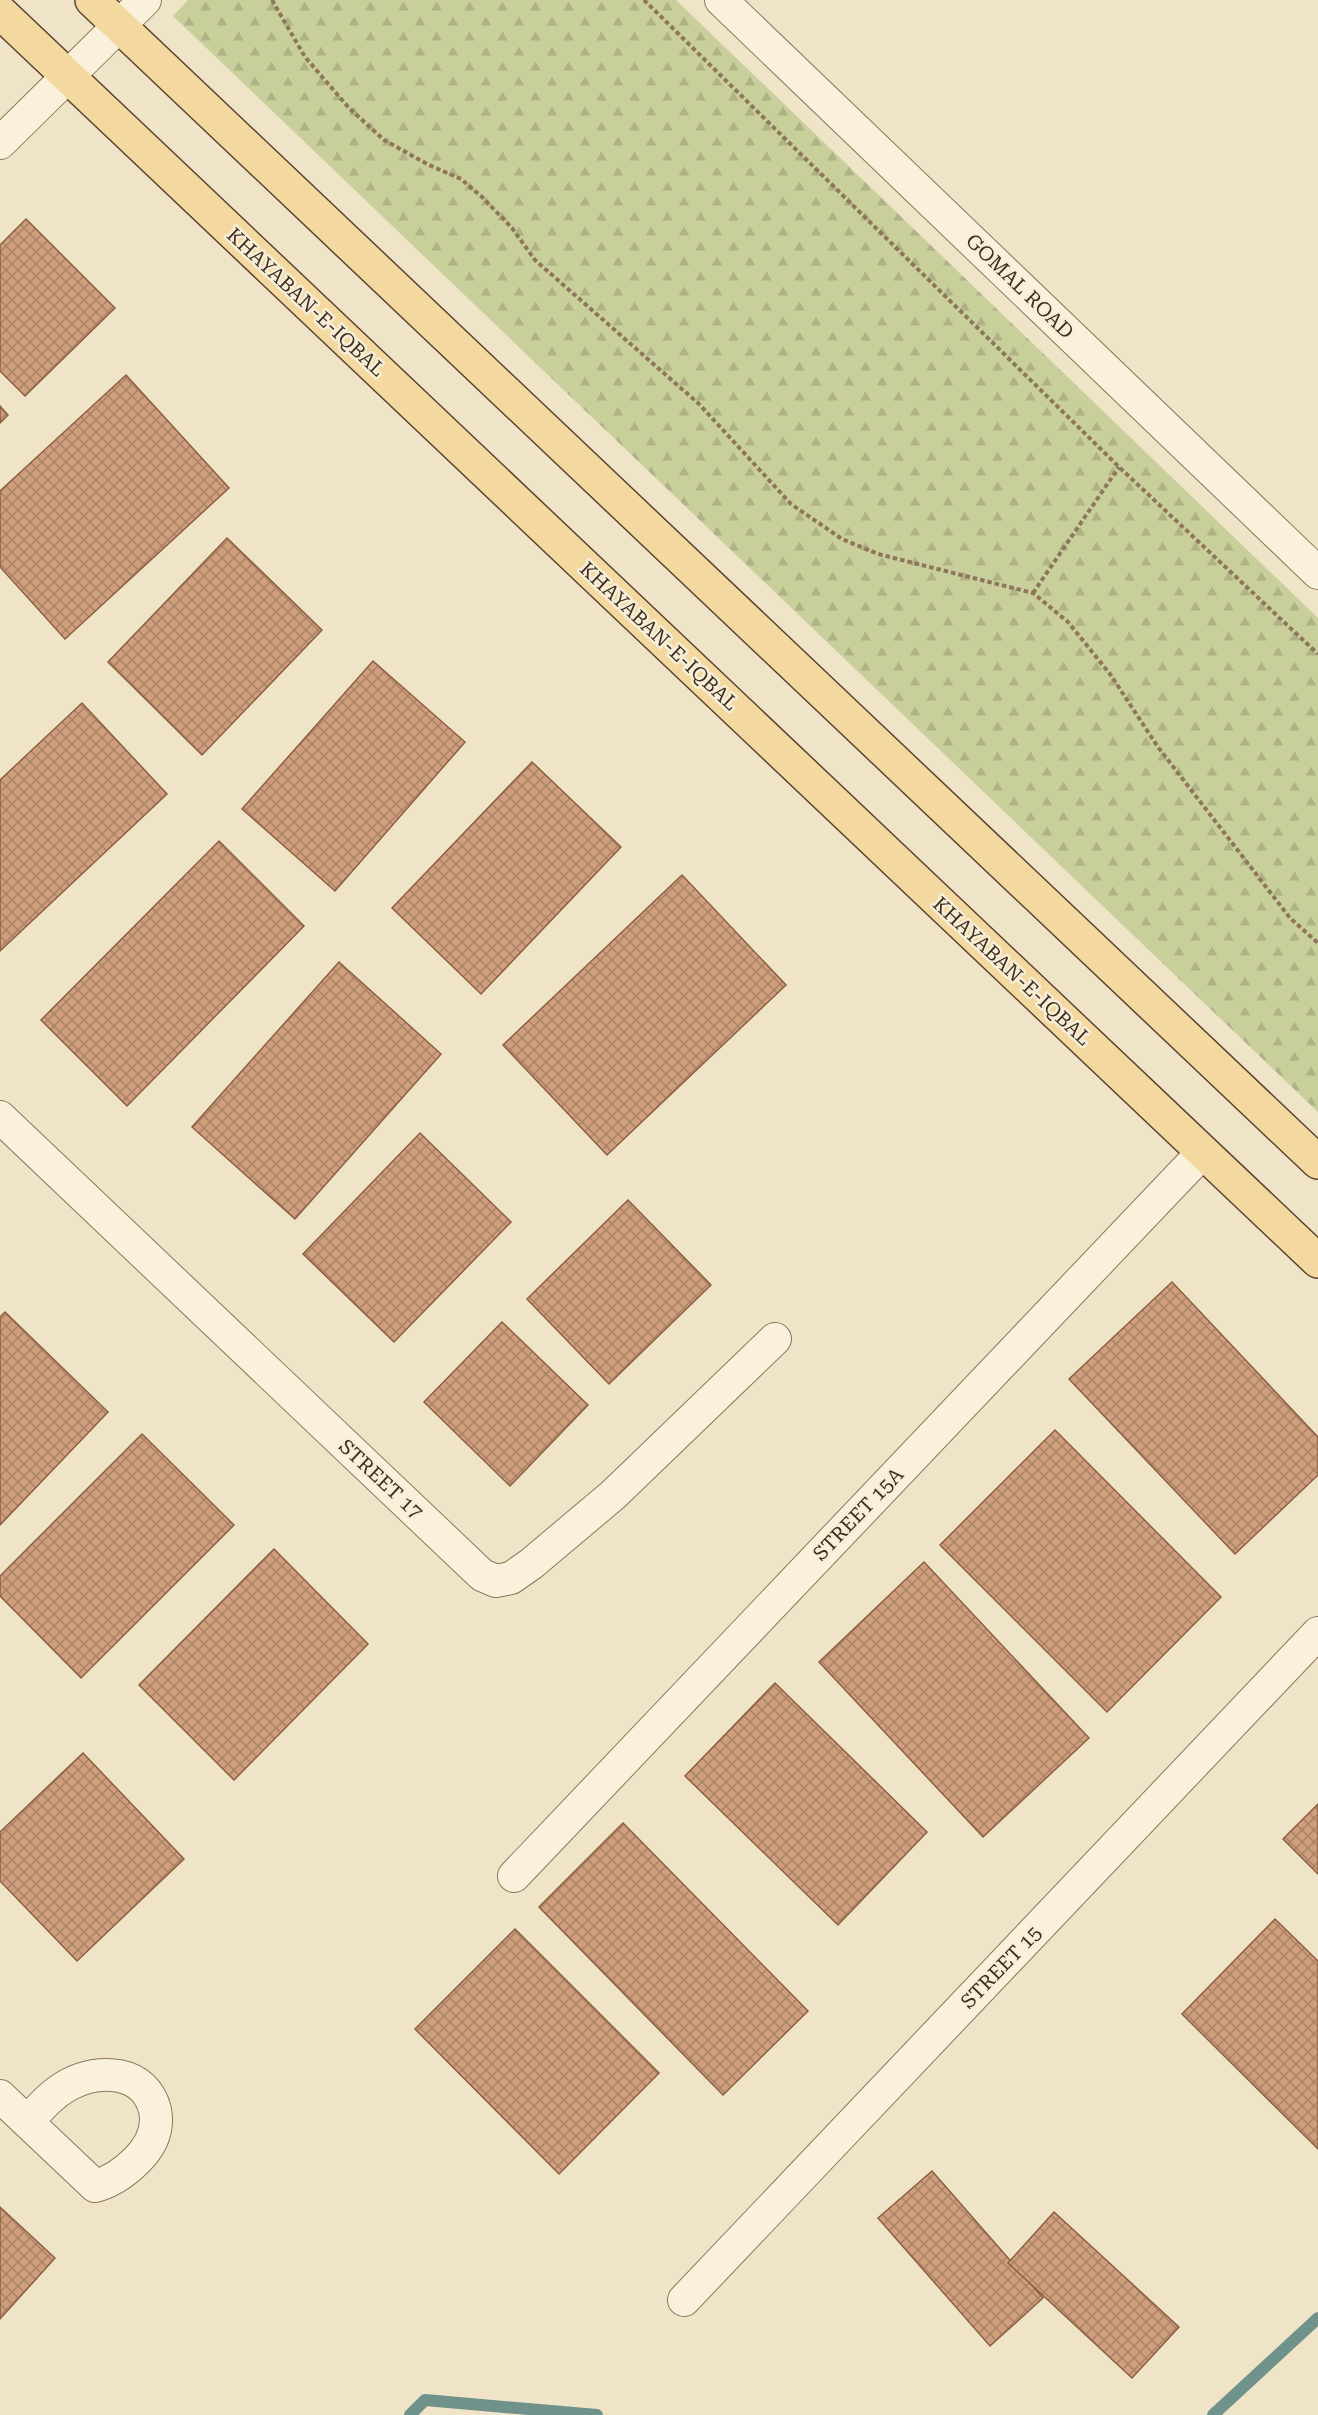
<svg xmlns="http://www.w3.org/2000/svg" width="1318" height="2415" viewBox="0 0 1318 2415" font-family="'Roboto Serif',serif">
<style>
.forest{fill:url(#forest-firs)}
.lines{fill:none;stroke-linecap:round;stroke-linejoin:round}
.stream{stroke:#6f938a;stroke-width:12}
.building{fill:url(#building-cross-hatch);stroke:#8d5f41;stroke-width:1.5}
.minor-casing{stroke:#8d765c;stroke-width:34}
.primary-casing{stroke:#5b4430;stroke-width:36}
.path{stroke:#8d765c;stroke-width:4;stroke-dasharray:4.5 3;stroke-linecap:butt}
.minor{stroke:#faf1dc;stroke-width:32}
.primary{stroke:#f3d9a0;stroke-width:33}
.labels{text-anchor:middle;dominant-baseline:central;stroke-width:5;stroke-linejoin:round;paint-order:stroke}
.street-label{font-size:20px;fill:#3d2e20;stroke:#f7eed8}
</style>
<defs>
<pattern id="forest-firs" width="22" height="20" patternUnits="userSpaceOnUse" patternTransform="scale(1.5)"><rect width="22" height="20" fill="#c9cf9b"/><path d="M5 1l3.5 6h-7zM16 11l3.5 6h-7z" fill="#aeb285"/></pattern>
<pattern id="building-cross-hatch" width="8" height="8" patternUnits="userSpaceOnUse" patternTransform="scale(1.5)"><rect width="8" height="8" fill="#cf9f7d"/><path d="M0 0l8 8M0 8l8-8" fill="none" stroke="#a98266"/></pattern>
</defs>
<rect width="100%" height="100%" fill="#f0e4c8"/>
<!-- forest -->
<path class="forest" d="M188 0H676L1318 618V1112L173 16Z"/>
<g class="lines">
<!-- stream -->
<g class="stream">
<path d="M410 2415 425 2400 597 2415"/>
<path d="M1213 2415 1318 2318"/>
</g>
</g>
<!-- building -->
<g class="building">
<path d="M26 219 115 308 25 396 0 371V245Z"/>
<path d="M126 375 229 488 65 639 0 567V491Z"/>
<path d="M0 406 8 415 0 423Z"/>
<path d="M227 538 322 630 202 755 108 662Z"/>
<path d="M373 661 465 742 335 891 242 809Z"/>
<path d="M82 703 167 794 0 951V780Z"/>
<path d="M532 762 621 847 481 994 392 908Z"/>
<path d="M219 841 304 926 127 1106 41 1020Z"/>
<path d="M682 875 786 985 607 1155 503 1045Z"/>
<path d="M339 962 441 1054 295 1219 192 1127Z"/>
<path d="M420 1133 511 1222 394 1342 303 1254Z"/>
<path d="M628 1200 711 1285 609 1384 527 1299Z"/>
<path d="M1172 1282 1318 1437V1475L1235 1554 1069 1379Z"/>
<path d="M5 1312 108 1412 0 1525V1317Z"/>
<path d="M502 1322 588 1405 510 1486 424 1402Z"/>
<path d="M1055 1430 1221 1597 1107 1712 940 1545Z"/>
<path d="M142 1434 234 1525 81 1678 0 1596V1576Z"/>
<path d="M274 1549 368 1644 234 1780 139 1685Z"/>
<path d="M924 1562 1089 1738 983 1837 819 1662Z"/>
<path d="M775 1683 927 1832 838 1925 685 1776Z"/>
<path d="M83 1753 184 1859 77 1961 0 1881V1832Z"/>
<path d="M1318 1804V1874L1283 1839Z"/>
<path d="M623 1823 808 2011 723 2095 539 1907Z"/>
<path d="M1275 1919 1318 1961V2149L1182 2014Z"/>
<path d="M515 1929 659 2073 559 2174 415 2029Z"/>
<path d="M932 2171 1043 2298 990 2346 878 2218Z"/>
<path d="M0 2207 55 2258 0 2319Z"/>
<path d="M1054 2212 1179 2327 1132 2378 1008 2263Z"/>
</g>
<g class="lines">
<!-- minor casing -->
<g class="minor-casing">
<g id="minor">
<path d="M721 0 1318 573"/>
<path d="M0 143 145 0"/>
<path d="M0 1117 482 1575 496 1581 511 1578 531 1564 613 1495 775 1339"/>
<path d="M514 1876 1203 1152"/>
<path d="M0 2096 95 2186C111 2182 125 2172 137 2160 151 2146 159 2130 155 2110 145 2070 100 2068 68 2085 52 2094 39 2108 28 2122"/>
<path d="M684 2300 1318 1633"/>
</g>
</g>
<!-- primary casing -->
<g class="primary-casing">
<g id="primary">
<path d="M92 0 1318 1162"/>
<path d="M0 12 1318 1261"/>
</g>
</g>
<!-- path -->
<g class="path">
<path d="M272 0 305 57 349 108 384 140 429 165 461 179 482 197 512 228 535 260 699 404 791 504 842 539 878 554 1033 593 1068 622 1110 674 1158 747 1290 918 1318 943"/>
<path d="M644 0 1119 467 1318 654"/>
<path d="M1033 593 1119 467"/>
</g>
<!-- minor -->
<use href="#minor" class="minor"/>
<!-- primary -->
<use href="#primary" class="primary"/>
</g>
<g class="labels">
<!-- street labels -->
<g class="street-label">
<text transform="translate(1020 286) rotate(44)">GOMAL ROAD</text>
<text transform="translate(306 302) rotate(43)">KHAYABAN-E-IQBAL</text>
<text transform="translate(659 636) rotate(43)">KHAYABAN-E-IQBAL</text>
<text transform="translate(1012 971) rotate(43)">KHAYABAN-E-IQBAL</text>
<text transform="translate(381 1479) rotate(43)">STREET 17</text>
<text transform="translate(858 1514) rotate(-46)">STREET 15A</text>
<text transform="translate(1001 1967) rotate(-46)">STREET 15</text>
</g>
</g>
</svg>
